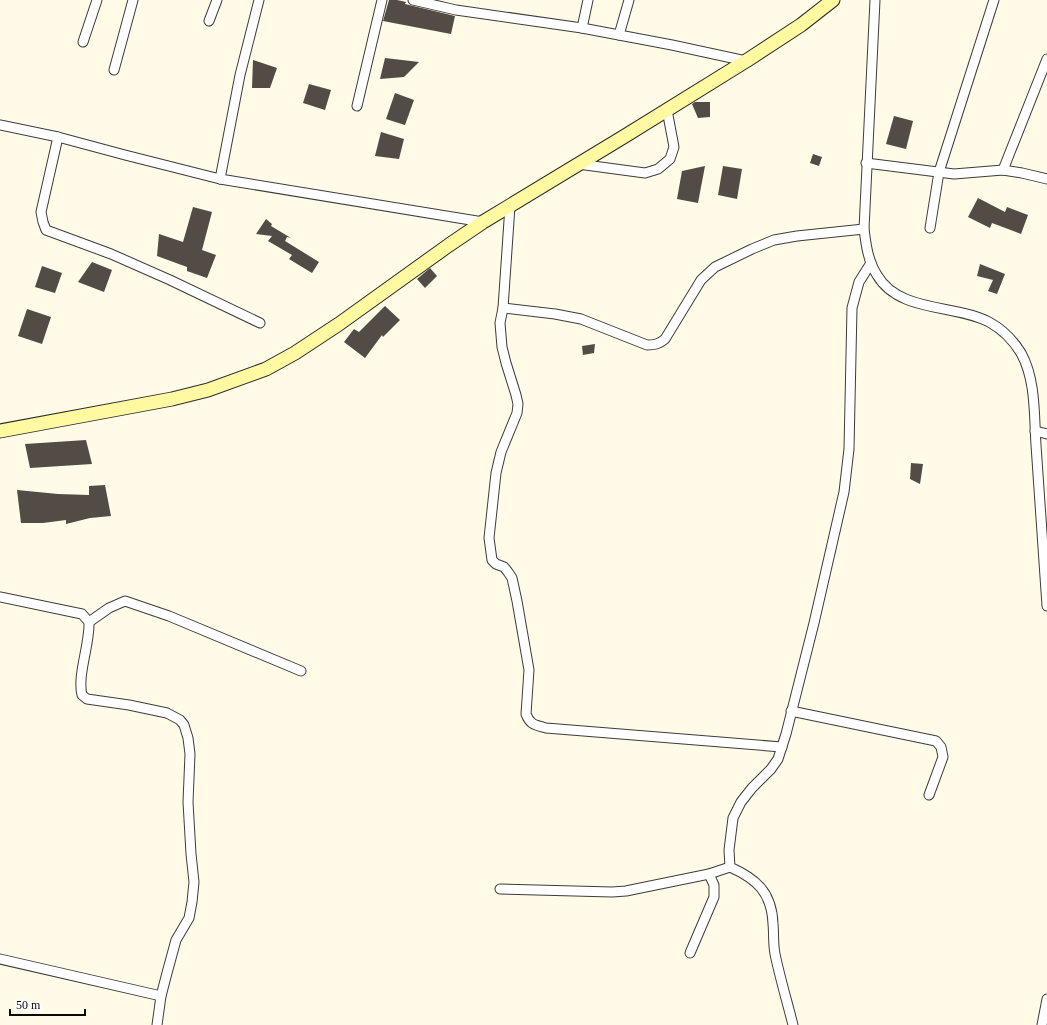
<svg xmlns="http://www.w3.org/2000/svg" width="1047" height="1025" viewBox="0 0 1047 1025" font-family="'Times New Roman',serif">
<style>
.building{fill:#524b46}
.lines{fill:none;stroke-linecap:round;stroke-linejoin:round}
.minor-casing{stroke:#3c3c3c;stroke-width:11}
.secondary-casing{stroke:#2b2b2b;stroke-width:15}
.minor{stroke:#fff;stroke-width:9}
.secondary{stroke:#fff9a1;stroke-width:13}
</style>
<rect width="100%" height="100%" fill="#fffbe6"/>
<!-- building -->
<g class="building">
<path d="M389 0H397L406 2 405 4 455 16 451 34 383 21Z"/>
<path d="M385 58 419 62 404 77 380 79Z"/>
<path d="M253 60 277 68 270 88H252Z"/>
<path d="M309 84 331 90 325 110 303 103Z"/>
<path d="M395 93 414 100 405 125 386 119Z"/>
<path d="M695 102H710V117L698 118 692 104Z"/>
<path d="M894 116 913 121 906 149 886 144Z"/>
<path d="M381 132 404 139 399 159 375 156Z"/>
<path d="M813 154 822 157 819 166 810 163Z"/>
<path d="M705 166 698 203 677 199 682 171Z"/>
<path d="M723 166 742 169 737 199 718 195Z"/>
<path d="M978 198 1005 212 1007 207 1028 215 1021 234 992 223 990 228 968 217Z"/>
<path d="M193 207 212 212 202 250 216 255 207 278 187 271V267L157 256 159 234 183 242Z"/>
<path d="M266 219 272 224 271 226 291 238 287 237 285 241 319 262 312 273 289 259 292 255 268 241 272 236 256 234Z"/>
<path d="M92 262 112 270 104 292 78 282Z"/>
<path d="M980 264 1005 274 997 294 988 291 993 280 977 276Z"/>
<path d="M42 266 62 273 55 293 35 287Z"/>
<path d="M430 268 437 276 425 288 417 279Z"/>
<path d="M385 306 400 320 383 337 382 335 365 358 344 342 354 329 359 332Z"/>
<path d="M27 309 51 317 42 344 18 336Z"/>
<path d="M595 344 594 353 583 355 582 346Z"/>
<path d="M86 440 92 464 30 468 25 444Z"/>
<path d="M911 463 923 464 920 484 910 479Z"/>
<path d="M105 485 111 516 90 518 66 524V520L43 523H21L17 490 58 494 89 495V486Z"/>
</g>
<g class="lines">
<!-- minor casing -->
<g class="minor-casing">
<g id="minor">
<path d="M413 0 456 10 582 28 672 45 746 61"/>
<path d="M875 0 864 229C866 245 868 261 877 275 899 313 955 304 989 322 1002 329 1013 340 1021 353 1036 380 1034 415 1036 445 1040 499 1043 552 1047 606"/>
<path d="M209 21 217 0"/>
<path d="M582 28 588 0"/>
<path d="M619 35 629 0"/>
<path d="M83 42 97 0"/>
<path d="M114 70 133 0"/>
<path d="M357 106 382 0"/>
<path d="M0 125 58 137 125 155 220 179 483 222"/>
<path d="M58 137 41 212 43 222 46 230 111 254 170 280 260 323"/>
<path d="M866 163 954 174 1003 170 1022 173 1047 179"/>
<path d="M578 164 645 173 658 169 670 159 674 147 667 110"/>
<path d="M1003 170 1047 59"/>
<path d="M220 179 240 75 259 0"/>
<path d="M510 206 503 308 500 323 502 347 506 363 516 395 518 404 517 413 501 452 496 473 489 538 492 560 496 564 504 567 508 572 512 578 517 601 529 670 526 714C530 725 536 725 546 728L782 747"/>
<path d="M930 228 939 172 994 0"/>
<path d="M503 308 555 314 581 319 647 345C655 345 659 344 665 339L701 280 715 267 752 249 774 240 797 236 864 229"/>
<path d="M1035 431 1047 434"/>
<path d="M0 597 82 614 89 622C90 644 77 675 82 695L87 699 129 705 167 713 180 720 184 725 188 738 190 754 188 802 191 854 194 882 192 902 189 918 176 940 167 973 161 996 157 1025"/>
<path d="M89 622 109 608 125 601 169 616 301 671"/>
<path d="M791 711 936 741 941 747 943 757 929 795"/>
<path d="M500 889 612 892 626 891 709 874 730 867"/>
<path d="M690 953 714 897V885L709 874"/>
<path d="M0 959 161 996"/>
<path d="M793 1025C787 1001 780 978 775 954 773 944 774 934 773 924 772 893 757 879 730 867L729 850 733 818 741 802 752 788 771 769 778 759 786 734 814 623 844 492 849 449 852 308 859 282 871 263"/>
<path d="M1042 1025 1047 999"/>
</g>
</g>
<!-- secondary casing -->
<g class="secondary-casing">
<path id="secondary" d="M0 431 172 399 208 390 266 369 295 353 339 324 449 245 483 222 625 136 746 61 801 25 833 0"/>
</g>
<!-- minor -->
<use href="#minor" class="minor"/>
<!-- secondary -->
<use href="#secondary" class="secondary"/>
</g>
<!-- scale -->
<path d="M10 1009v6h75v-6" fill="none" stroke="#090909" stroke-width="2"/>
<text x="16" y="1009" font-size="12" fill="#090909" stroke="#ffffff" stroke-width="3" paint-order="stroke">50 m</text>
</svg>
